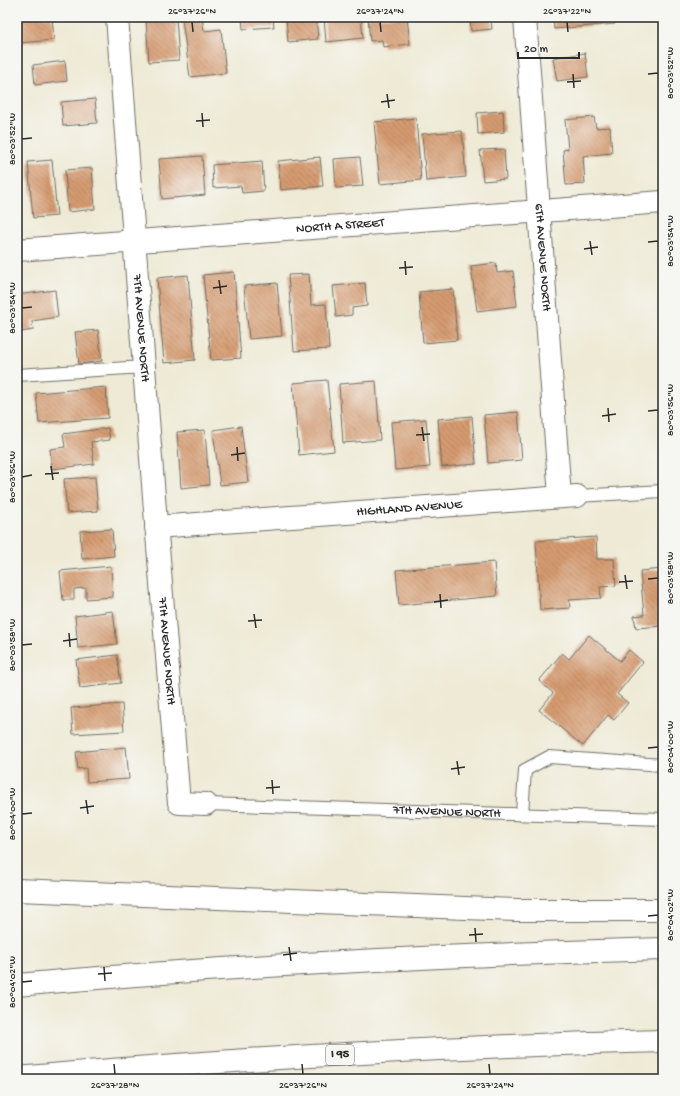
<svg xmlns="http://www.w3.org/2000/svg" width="680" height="1096" viewBox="0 0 680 1096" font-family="'Gochi Hand',sans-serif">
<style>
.building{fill:url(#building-back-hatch)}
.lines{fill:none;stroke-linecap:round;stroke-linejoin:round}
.lane-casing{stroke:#6f6e66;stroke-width:14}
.street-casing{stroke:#6f6e66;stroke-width:24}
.secondary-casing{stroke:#6f6e66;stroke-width:24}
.highway-casing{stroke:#6f6e66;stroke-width:24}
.lane{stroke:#fff;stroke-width:12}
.street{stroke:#fff;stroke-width:22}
.secondary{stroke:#fff;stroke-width:22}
.highway{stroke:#fff;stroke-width:22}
.ticks{fill:none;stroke:#2b2b2b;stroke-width:1.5}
.labels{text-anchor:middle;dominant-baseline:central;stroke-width:3.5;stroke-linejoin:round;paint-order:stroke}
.shield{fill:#f6f6f2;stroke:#686867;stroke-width:1}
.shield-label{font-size:12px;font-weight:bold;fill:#2b2b2b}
.street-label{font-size:13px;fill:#2b2b2b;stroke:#f6f6f2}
.neatline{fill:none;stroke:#2b2b2b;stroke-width:1.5}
.ticks-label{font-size:10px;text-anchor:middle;fill:#2b2b2b}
</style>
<defs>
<pattern id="building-back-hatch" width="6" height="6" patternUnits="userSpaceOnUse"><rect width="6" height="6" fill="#d59b71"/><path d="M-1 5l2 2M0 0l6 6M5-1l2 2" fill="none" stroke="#ad7f5d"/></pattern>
</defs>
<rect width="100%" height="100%" fill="#f6f6f2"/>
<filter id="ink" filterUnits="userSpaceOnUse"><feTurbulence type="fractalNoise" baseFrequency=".025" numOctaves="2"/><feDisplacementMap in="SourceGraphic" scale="8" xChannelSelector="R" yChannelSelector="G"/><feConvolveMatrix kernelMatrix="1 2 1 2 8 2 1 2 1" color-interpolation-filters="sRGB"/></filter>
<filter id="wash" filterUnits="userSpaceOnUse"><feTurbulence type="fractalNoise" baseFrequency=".012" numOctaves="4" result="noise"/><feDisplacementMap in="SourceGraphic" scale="16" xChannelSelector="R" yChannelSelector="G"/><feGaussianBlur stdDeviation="0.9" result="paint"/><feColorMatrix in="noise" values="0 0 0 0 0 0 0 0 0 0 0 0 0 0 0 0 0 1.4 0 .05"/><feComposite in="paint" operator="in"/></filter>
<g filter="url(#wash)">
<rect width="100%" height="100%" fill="#eeead5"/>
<g id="blocks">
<!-- building -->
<g class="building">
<path d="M17 17H52L54 40 19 43Z"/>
<path d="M176 17 179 60 149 62 146 20Z"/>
<path d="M196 17H202L204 31 221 29 226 73 190 77 182 19Z"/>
<path d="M242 17H273L274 27 243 29Z"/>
<path d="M286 17H316L318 39 288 42Z"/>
<path d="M324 17H361L363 38 326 42Z"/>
<path d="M368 17H407L410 44 383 47 382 40 370 41Z"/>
<path d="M470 17H491L492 29 471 31Z"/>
<path d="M553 17H614L615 24 554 29Z"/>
<path d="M647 17H663V20L647 21Z"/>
<path d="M585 53 588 77 557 81 553 58Z"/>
<path d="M65 61 67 81 35 85 33 65Z"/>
<path d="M95 99 97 123 63 126 61 102Z"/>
<path d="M503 111 504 132 478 134 477 113Z"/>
<path d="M594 117 596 128 610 127 612 153 583 156 585 184 566 185 563 150 568 149 565 120Z"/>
<path d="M416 118 421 180 380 184 374 122Z"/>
<path d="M462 131 466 177 426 181 422 134Z"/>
<path d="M504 149 506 179 483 181 480 150Z"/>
<path d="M202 156 205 195 162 199 159 159Z"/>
<path d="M320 157 323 186 281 190 278 161Z"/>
<path d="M360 157 363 186 336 188 334 159Z"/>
<path d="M52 160 57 216 33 218 28 162Z"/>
<path d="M262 161 264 191 242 193 241 186 213 188 212 165Z"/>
<path d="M92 168 95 209 68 212 65 170Z"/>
<path d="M496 263 497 273 513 271 517 306 477 311 471 266Z"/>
<path d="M234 272 241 358 211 360 203 275Z"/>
<path d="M309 274 311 305 326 304 329 349 294 351 288 275Z"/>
<path d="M188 275 195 360 164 363 157 278Z"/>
<path d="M277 283 282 336 249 339 244 286Z"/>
<path d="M365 283 367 306 352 308V315L336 317 333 286Z"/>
<path d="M453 289 457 340 423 343 419 292Z"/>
<path d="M55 290 58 317 32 321 33 330 21 332 17 295Z"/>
<path d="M98 330 102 361 79 364 75 332Z"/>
<path d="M327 380 334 451 299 455 293 383Z"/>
<path d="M376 381 380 440 343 443 339 384Z"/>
<path d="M106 387 108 418 39 423 36 393Z"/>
<path d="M518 412 522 460 488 463 484 415Z"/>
<path d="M472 416 476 464 442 467 438 419Z"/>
<path d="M426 419 430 467 395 470 391 422Z"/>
<path d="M241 426 248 482 220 485 213 430Z"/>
<path d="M108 428 110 440 91 442 94 464 52 469 50 449 65 447 63 434Z"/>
<path d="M205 430 209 485 181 488 177 432Z"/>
<path d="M95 477 98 511 67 513 64 479Z"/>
<path d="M112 529 114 556 82 559 80 531Z"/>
<path d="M596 537 597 559H614L616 586 600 587 601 598 569 600 570 608 540 610 536 541Z"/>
<path d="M494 562 497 596 399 605 396 570Z"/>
<path d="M111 566 113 597 86 599V588L74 589V600H63L60 571Z"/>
<path d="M663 569V626L636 628 634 616 644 615 640 571Z"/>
<path d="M113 611 117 644 78 648 75 616Z"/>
<path d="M589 635 620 661 629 650 643 662 617 694 628 703 614 720 608 715 583 746 539 710 553 693 539 681 562 653 569 659Z"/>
<path d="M117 655 121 683 80 688 76 660Z"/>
<path d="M122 704 124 731 73 734 71 708Z"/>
<path d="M126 747 129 779 87 782 86 768 78 769 76 752Z"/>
</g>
</g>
</g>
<g filter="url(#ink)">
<use href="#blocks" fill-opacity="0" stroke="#6f6e66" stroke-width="1"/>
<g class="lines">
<!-- lane casing -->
<g class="lane-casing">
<g id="lane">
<path d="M17 375 144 367"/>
<path d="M577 496 663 491"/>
<path id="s1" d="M206 804 663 819"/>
<path d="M522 814 525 770 549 757 663 765"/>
</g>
</g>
<!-- street casing -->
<g class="street-casing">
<g id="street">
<path id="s2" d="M117 17 155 510 179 803 206 804"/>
<path id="s3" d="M525 17 560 497"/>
<path id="s4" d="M156 527 577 496"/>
</g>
</g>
<!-- secondary casing -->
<g class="secondary-casing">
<g id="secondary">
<path id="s5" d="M17 250 663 202"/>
</g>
</g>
<!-- highway casing -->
<g class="highway-casing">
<g id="highway">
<path d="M17 890 517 910H663"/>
<path d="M17 985C232 965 448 955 663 949"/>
<path d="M17 1078C232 1059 447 1046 663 1041"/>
</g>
</g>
<!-- lane -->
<use href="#lane" class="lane"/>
<!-- street -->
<use href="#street" class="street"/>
<!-- secondary -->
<use href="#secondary" class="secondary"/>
<!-- highway -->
<use href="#highway" class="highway"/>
</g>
</g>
<!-- ticks -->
<path class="ticks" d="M192 22 193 32M380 22 381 32M567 22 568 32M573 74 574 88M648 74 658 73M567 82 581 81M387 94 389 108M381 102 395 100M202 113 203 127M196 121 210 120M22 139 32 138M590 241 592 255M648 242 658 241M584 249 598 247M405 261 406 275M399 268 413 267M219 280 221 294M213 288 227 286M22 308 32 307M608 408 609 422M648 411 658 410M602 416 616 414M422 427 424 441M416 435 430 434M237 447 238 461M231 455 245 453M51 466 53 480M45 474 59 473M22 477 32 475M625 575 627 589M648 579 658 578M619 582 633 581M440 594 441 608M434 602 448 600M254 614 256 628M248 621 262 620M69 633 70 647M63 641 77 639M22 645 32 644M648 748 658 747M457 761 459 775M451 769 465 767M272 780 273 794M266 788 280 787M86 800 88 814M80 808 94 806M22 814 32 813M648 916 658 915M475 928 476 942M469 935 483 934M289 947 291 961M283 955 297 953M104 967 105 981M98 974 112 973M22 982 32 981M114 1064 115 1074M302 1064 303 1074M489 1064 490 1074"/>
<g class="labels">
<!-- shield labels -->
<rect class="shield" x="326" y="1045" width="28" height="20" rx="3"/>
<g class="shield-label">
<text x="340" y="1055">I 95</text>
</g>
<!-- street labels -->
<g class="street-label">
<text stroke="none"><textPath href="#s5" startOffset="324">NORTH A STREET</textPath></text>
<text stroke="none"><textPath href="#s3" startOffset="241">6TH AVENUE NORTH</textPath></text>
<text stroke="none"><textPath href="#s2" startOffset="312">7TH AVENUE NORTH</textPath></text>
<text stroke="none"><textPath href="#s4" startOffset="254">HIGHLAND AVENUE</textPath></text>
<text stroke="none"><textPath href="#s2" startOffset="636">7TH AVENUE NORTH</textPath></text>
<text stroke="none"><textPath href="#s1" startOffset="241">7TH AVENUE NORTH</textPath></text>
</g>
</g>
<!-- margin -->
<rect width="680" height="1096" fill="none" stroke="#f6f6f2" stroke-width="44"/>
<!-- scale -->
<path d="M518 52v6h61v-6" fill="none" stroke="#2b2b2b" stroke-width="2"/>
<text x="524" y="52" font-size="12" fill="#2b2b2b" stroke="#f6f6f2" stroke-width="3" paint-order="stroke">20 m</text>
<rect x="22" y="22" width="636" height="1052" class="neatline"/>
<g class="ticks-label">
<text x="192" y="14">26°37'26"N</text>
<text x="380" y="14">26°37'24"N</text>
<text x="567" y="14">26°37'22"N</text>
<text transform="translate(669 73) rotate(-90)" y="4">80°03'52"W</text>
<text transform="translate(11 139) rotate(-90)" y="4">80°03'52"W</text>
<text transform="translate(669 241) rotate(-90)" y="4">80°03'54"W</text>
<text transform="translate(11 308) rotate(-90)" y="4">80°03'54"W</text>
<text transform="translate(669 410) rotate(-90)" y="4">80°03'56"W</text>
<text transform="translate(11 477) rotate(-90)" y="4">80°03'56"W</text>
<text transform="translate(669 578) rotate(-90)" y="4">80°03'58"W</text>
<text transform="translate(11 645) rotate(-90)" y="4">80°03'58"W</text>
<text transform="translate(669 747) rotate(-90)" y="4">80°04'00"W</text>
<text transform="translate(11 814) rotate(-90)" y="4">80°04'00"W</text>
<text transform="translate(669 915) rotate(-90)" y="4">80°04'02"W</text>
<text transform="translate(11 982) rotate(-90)" y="4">80°04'02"W</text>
<text x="115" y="1088">26°37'28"N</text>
<text x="303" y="1088">26°37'26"N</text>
<text x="490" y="1088">26°37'24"N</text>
</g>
</svg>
